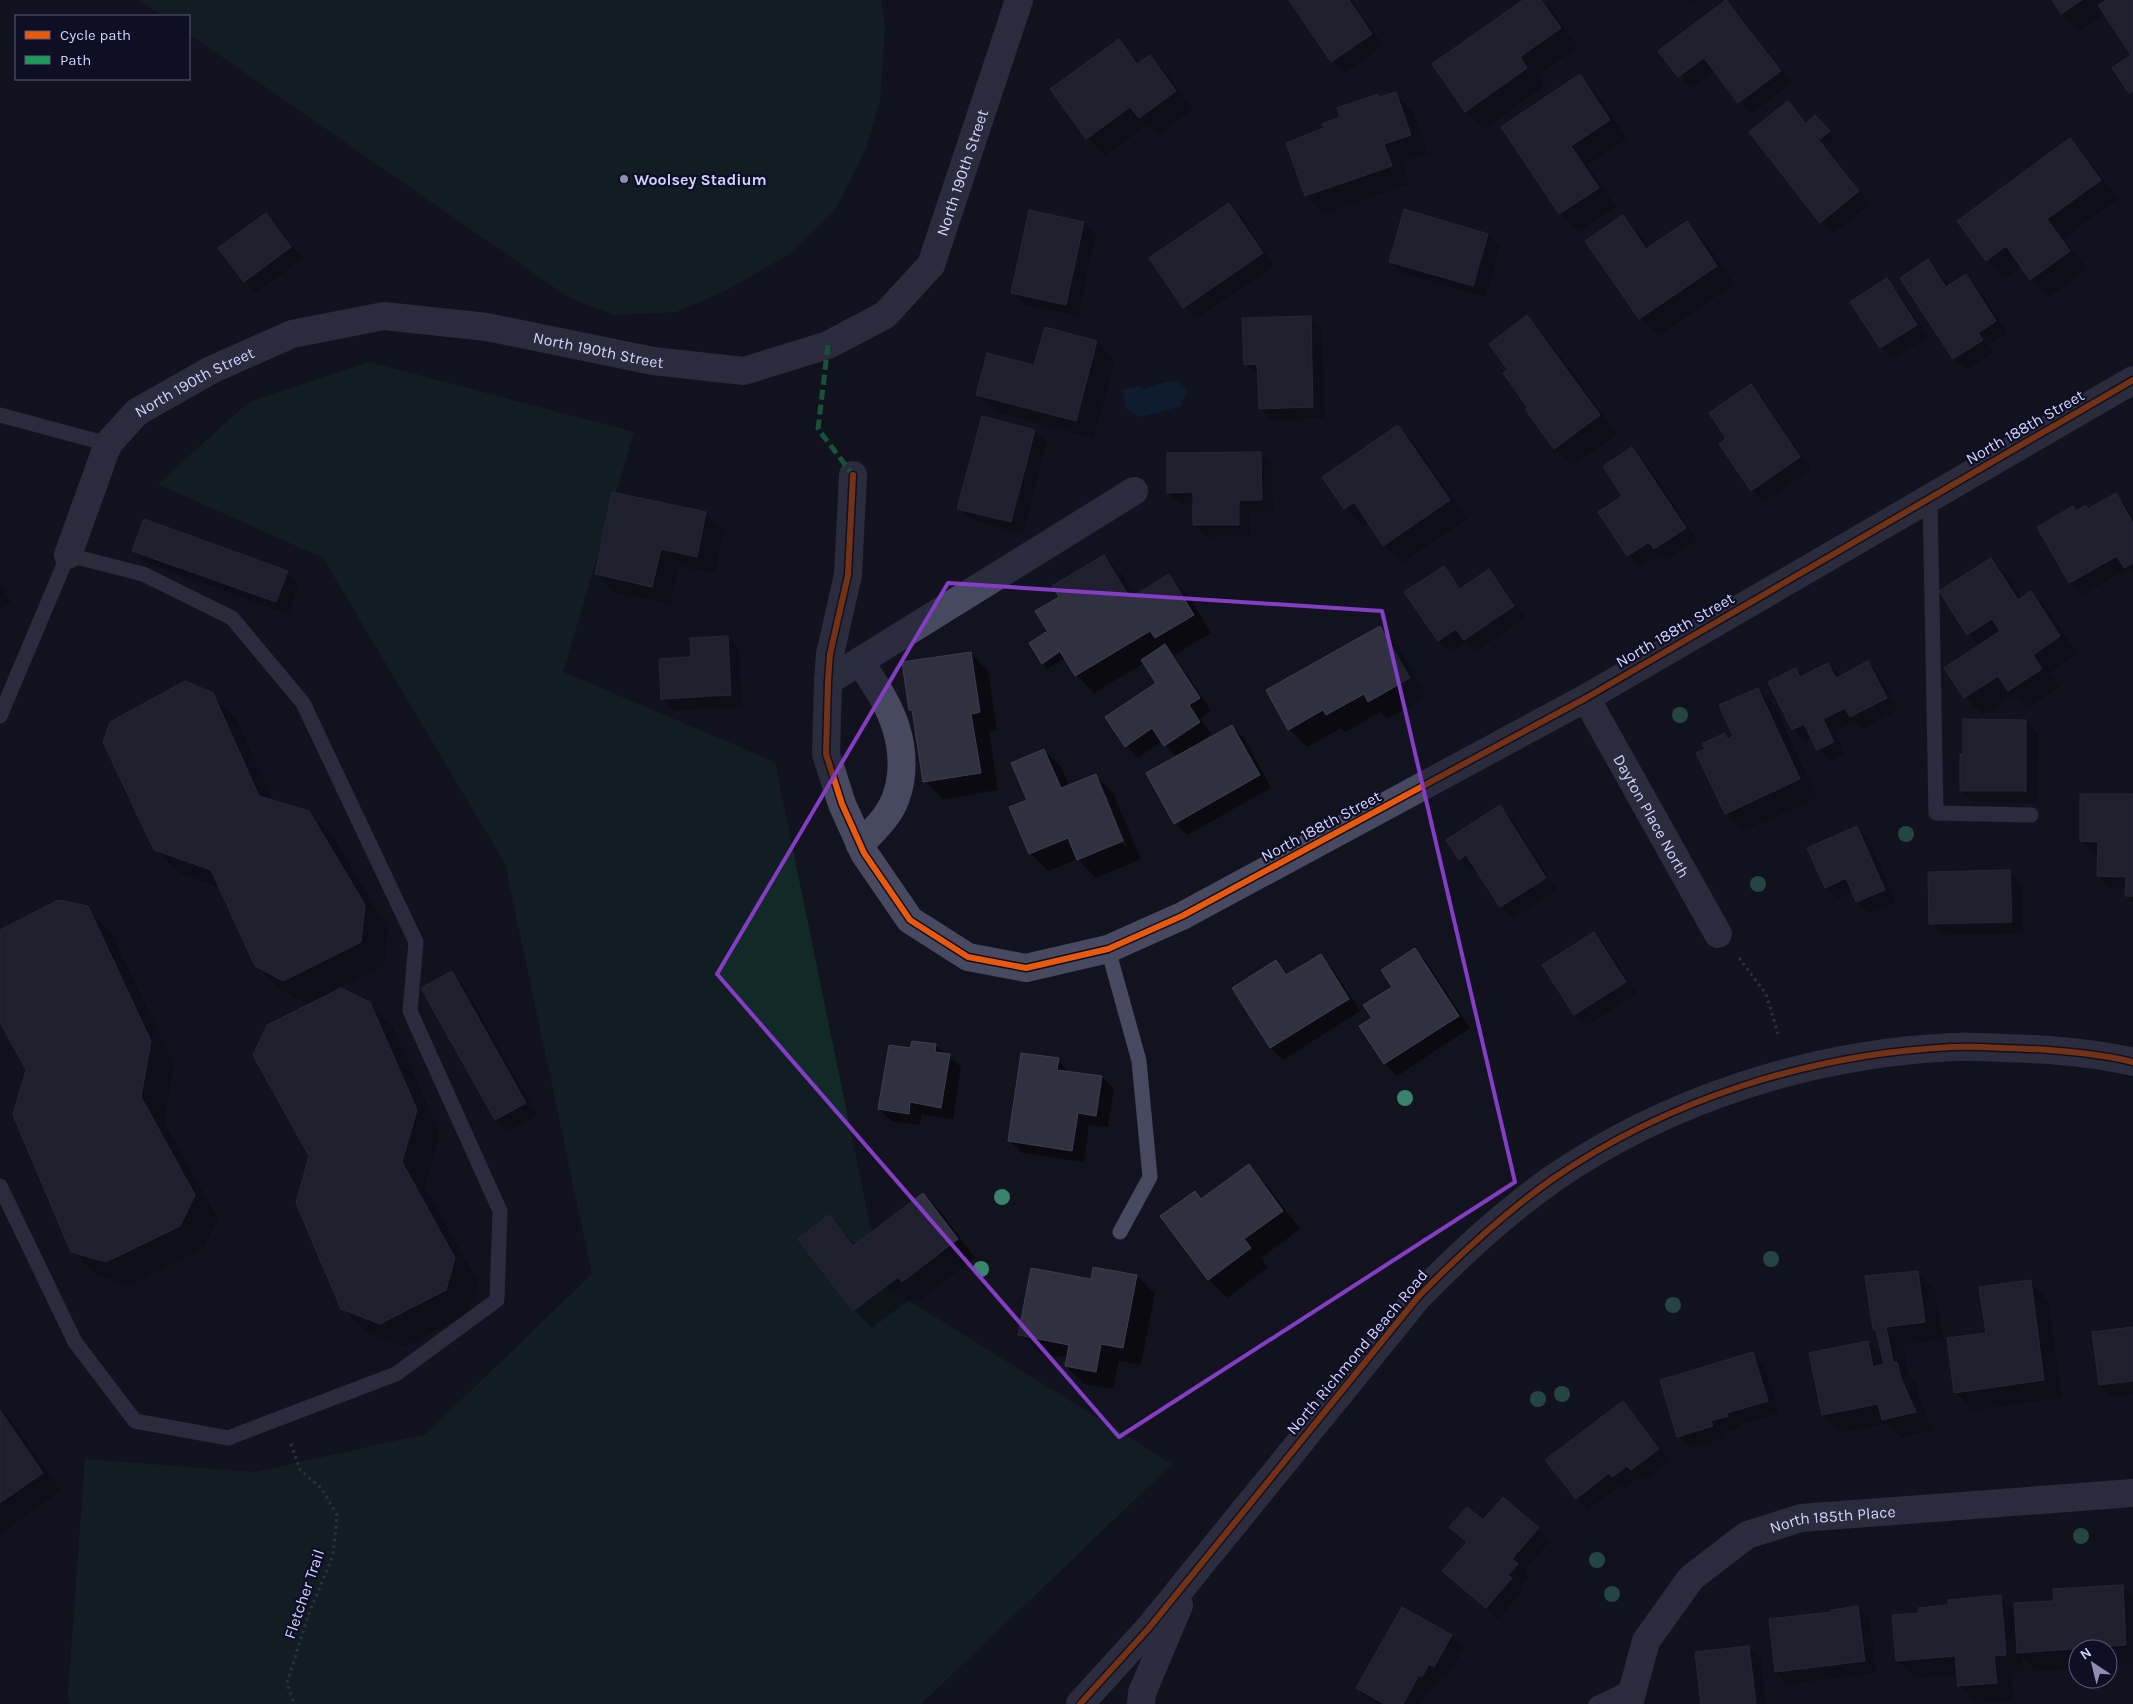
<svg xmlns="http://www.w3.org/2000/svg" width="2133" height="1704" viewBox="0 0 2133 1704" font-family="Karla,sans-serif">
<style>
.green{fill:#112a27}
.water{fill:#0c2742}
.shadow{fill:#0007;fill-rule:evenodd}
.building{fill:#313041;stroke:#3d3e52}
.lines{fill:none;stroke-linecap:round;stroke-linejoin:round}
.path{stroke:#475a64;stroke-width:3;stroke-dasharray:2.5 4;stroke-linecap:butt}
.lane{stroke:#474960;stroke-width:15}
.street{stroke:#474960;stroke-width:28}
.secondary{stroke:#4a4e66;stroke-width:28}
.quiet{stroke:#1a9f57;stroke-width:5;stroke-dasharray:10 5;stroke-linecap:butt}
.cycleway-casing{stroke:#0e0e24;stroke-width:9}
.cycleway{stroke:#e8590c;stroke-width:6}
.tree{fill:#3a846d}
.marked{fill:none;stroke:#843dc5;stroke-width:4;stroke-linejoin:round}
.poi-dot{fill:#8e8fb1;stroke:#0e0e24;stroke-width:2}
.labels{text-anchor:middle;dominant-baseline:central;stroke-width:4.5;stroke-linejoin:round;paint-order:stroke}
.street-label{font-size:16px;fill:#d0d2ff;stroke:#0e0e24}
.poi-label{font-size:16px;font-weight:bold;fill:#d0d2ff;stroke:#0e0e24;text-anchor:start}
</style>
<rect width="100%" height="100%" fill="#13131f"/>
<!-- green -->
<g class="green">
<path d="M139 0H881L885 26 880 101 866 148 835 210 789 254 731 288 676 312 614 315 568 297 189 34V16H163Z"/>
<path d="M369 362 634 432 563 672 775 762 882 1284 1172 1464 921 1704H71L68 1696 85 1459 255 1472 426 1434 592 1274 505 863 323 558 158 484 249 402Z"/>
</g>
<!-- water -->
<path class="water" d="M1176 381 1187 390 1181 406 1141 417 1127 410 1122 390 1138 386 1145 389 1166 382Z"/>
<!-- shadow -->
<g class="shadow">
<path d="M1291 0H1352L1383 46 1344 73 1332 61Z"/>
<path d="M1525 0H1542L1553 11 1578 47 1537 75 1544 86 1484 129 1466 111Z"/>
<path d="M1688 0H1697L1694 4Z"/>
<path d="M2053 0H2133V55L2105 14 2080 31 2062 13Z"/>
<path d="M1726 1 1738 13 1792 83 1751 114 1739 102 1715 70 1691 88 1660 51Z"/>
<path d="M1119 41 1140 63 1150 57 1168 75 1193 110 1158 135 1147 125 1105 156 1087 138Z"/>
<path d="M1579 76 1597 94 1627 139 1588 165 1616 207 1578 232 1560 214 1503 127Z"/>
<path d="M1395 93 1413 111 1428 153 1402 162 1409 184 1324 214 1306 195 1341 118 1380 98Z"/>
<path d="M1788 102 1808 124 1821 123 1834 137 1827 144 1821 138 1820 139 1870 204 1833 234 1821 222Z"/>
<path d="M2070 140 2088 158 2118 199 2064 238 2087 269 2049 297 2031 279 2022 266 2005 278 1987 260 1959 221Z"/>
<path d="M1229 204 1241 216 1274 266 1196 319 1184 307Z"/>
<path d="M266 215 278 227 302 259 256 293 245 281Z"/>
<path d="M1623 217 1641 235 1650 248 1687 223 1705 241 1734 284 1658 336 1640 318 1587 241Z"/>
<path d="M1084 223 1096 235 1078 316 1025 305 1013 293Z"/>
<path d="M1488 235 1500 247 1485 297 1402 273 1390 261Z"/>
<path d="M1928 261 1940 273 1949 286 1966 275 1978 287 2007 333 1989 345 1994 352 1966 370 1954 358 1902 278Z"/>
<path d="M1886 280 1898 292 1928 337 1893 359 1881 348 1852 303Z"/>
<path d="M1310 317 1322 329 1325 418 1272 420 1260 408 1259 376 1245 364Z"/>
<path d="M1527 317 1545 335 1617 434 1573 466 1555 448 1527 410 1530 408Z"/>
<path d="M1097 342 1115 360 1094 438 995 412 977 394 1035 367Z"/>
<path d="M1751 386 1762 398 1811 470 1763 502 1751 490Z"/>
<path d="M982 418 1035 431 1047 443 1023 534 971 520 959 508Z"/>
<path d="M1398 427 1416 445 1467 519 1402 563 1384 545 1369 522 1363 526 1345 508Z"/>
<path d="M1632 448 1644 460 1697 540 1667 560 1661 554 1640 567 1628 555 1600 513 1624 496Z"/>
<path d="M1260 453 1272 465 1273 512 1250 511 1251 536 1206 537 1194 525V504H1180L1168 492Z"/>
<path d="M2116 495 2127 507 2133 516V575L2127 569 2082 595 2070 583 2038 528 2073 508 2077 512 2089 510Z"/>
<path d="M706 513 724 531 715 574 679 566 670 604 614 592 596 574Z"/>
<path d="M133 550 287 572 299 584 288 614 145 562Z"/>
<path d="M1104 556 1122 574 1135 596 1169 575 1187 593 1211 633 1174 655 1211 711 1200 718 1211 734 1200 742 1201 743 1232 726 1244 738 1271 788 1187 835 1175 823 1177 757 1162 741 1138 758 1126 746 1158 683 1144 663 1094 693 1076 675 1065 658 1048 669 1043 663 1046 634 1055 642 1060 597Z"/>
<path d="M1991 559 2009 577 2022 598 2031 593 2049 610 2077 654 2050 673 2059 688 2027 708 2014 695 1983 715 1965 697 1980 646 1968 634Z"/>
<path d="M1444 567 1462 589 1489 571 1501 583 1525 618 1476 651 1467 642 1450 652 1439 641Z"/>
<path d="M0 582 11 603 0 609Z"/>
<path d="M1380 627 1398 645 1427 697 1387 719 1380 712 1345 732 1341 728 1307 747 1289 729Z"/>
<path d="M727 637 739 649 742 707 674 710 662 698 692 658Z"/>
<path d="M970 653 988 671 997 730 989 732 998 790 943 799 925 781 914 713 911 710Z"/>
<path d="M1868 663 1880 675 1898 710 1863 729 1855 721 1834 731 1845 754 1830 761 1818 749 1812 738 1805 741 1793 729 1796 669 1803 677 1828 664 1840 676Z"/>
<path d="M1758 689 1776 707 1817 798 1744 831 1726 813 1706 750 1725 735 1729 739 1735 737Z"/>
<path d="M212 694 236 718 273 802 309 812 333 836 388 930 384 966 339 988 369 1003 393 1027 440 1134 425 1186 478 1282 469 1313 405 1347 366 1332 342 1308 310 1156V1005L280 990 256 966 221 888 179 873 155 849Z"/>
<path d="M2026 721 2038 733 2037 803 1973 802 1961 790Z"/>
<path d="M1044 750 1062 768 1069 786 1095 775 1113 793 1141 859 1096 878 1078 859 1048 871 1030 853 1029 801ZM1103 795H1106L1127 846 1125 847Z"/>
<path d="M2133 796V902L2127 895V888H2110L2098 876 2099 853H2093L2081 841Z"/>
<path d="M1500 807 1512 819 1557 890 1513 919 1501 907 1476 868 1472 871 1460 859Z"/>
<path d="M1857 827 1869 839 1896 902 1869 913 1857 902 1853 892 1838 899 1826 887Z"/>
<path d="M2010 872 2022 884 2023 933 1943 935 1931 923Z"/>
<path d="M87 908 111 932 174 1065 164 1122 218 1219 203 1249 130 1285 96 1275 72 1251 27 1069 0 1019V931Z"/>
<path d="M1594 934 1606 946 1637 994 1587 1026 1575 1014Z"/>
<path d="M1414 949 1426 961 1470 1028 1397 1076 1385 1064 1361 1026 1373 1018Z"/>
<path d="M1320 956 1332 968 1360 1011 1283 1060 1271 1048 1233 988 1276 961 1289 975Z"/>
<path d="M451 972 463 984 537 1115 508 1132 496 1120 423 988Z"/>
<path d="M935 1045 961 1067 953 1119 922 1114 920 1125 891 1121 879 1109 912 1050Z"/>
<path d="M1058 1060 1070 1073 1102 1077 1114 1089 1108 1127 1089 1125 1084 1162 1022 1153 1010 1141Z"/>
<path d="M1248 1166 1266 1184 1300 1229 1261 1258 1268 1267 1227 1298 1209 1280 1162 1216 1194 1192 1202 1200Z"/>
<path d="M923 1194 941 1212 975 1258 921 1299 916 1295 872 1328 854 1310 829 1217 856 1246Z"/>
<path d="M1917 1272 1935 1290 1943 1339 1903 1345 1909 1375 1915 1381 1920 1400 1933 1430 1901 1438 1887 1423 1841 1433 1823 1415 1868 1343 1884 1359 1878 1331Z"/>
<path d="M1137 1276 1155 1294 1141 1365 1119 1361 1113 1389 1084 1384 1066 1366 1068 1358 1038 1353 1020 1335 1092 1280Z"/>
<path d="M2030 1282 2048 1300 2062 1398 1973 1410 1955 1392 1987 1334Z"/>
<path d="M2133 1329V1394L2112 1397 2100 1385Z"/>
<path d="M1752 1353 1764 1365 1779 1413 1739 1425V1428L1723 1433 1724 1438 1690 1448 1678 1436Z"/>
<path d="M1622 1403 1634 1415 1670 1461 1644 1481 1640 1477 1625 1488 1621 1485 1588 1510 1577 1498Z"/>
<path d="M0 1408 10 1418 61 1491 0 1534Z"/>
<path d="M1503 1499 1550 1541 1524 1571 1529 1577 1520 1587 1523 1591 1498 1619 1444 1571Z"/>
<path d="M2122 1586 2133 1597V1664L2108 1666V1649H2078V1668L2036 1671 2022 1657 2024 1672 2011 1673 2014 1700 1977 1704 1959 1685 1958 1675 1915 1678 1897 1660 1920 1615 1950 1606 2000 1597 2015 1612Z"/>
<path d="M1858 1607 1870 1619 1876 1673 1788 1684 1776 1672 1833 1613Z"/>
<path d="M1403 1608 1452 1636 1464 1648 1446 1678 1442 1675 1434 1688 1432 1686 1421 1704H1377L1369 1700 1357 1688Z"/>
<path d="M1749 1647 1761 1659 1766 1704H1703Z"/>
</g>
<!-- building -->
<g class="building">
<path d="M1289 0H1349L1372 34 1331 62Z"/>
<path d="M1523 0H1541L1561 28 1520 57 1527 68 1465 112 1432 64Z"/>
<path d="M1726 0 1781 71 1738 103 1704 58 1678 77 1658 51Z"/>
<path d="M2052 0H2082L2061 14Z"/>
<path d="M2106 0H2133V91L2129 93 2112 68 2131 55 2098 5Z"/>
<path d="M1119 39 1137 64 1150 55 1176 91 1139 118 1130 107 1086 139 1050 89Z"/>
<path d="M1580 74 1610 120 1571 146 1599 188 1559 214 1501 127Z"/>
<path d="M1396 92 1411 135 1384 144 1392 166 1305 196 1286 143 1324 128 1322 124 1340 117 1337 108 1378 94 1379 97Z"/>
<path d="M1788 101 1859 191 1820 223 1749 132Z"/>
<path d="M1815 115 1830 131 1820 139 1806 123Z"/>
<path d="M2070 138 2101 180 2047 219 2070 251 2030 280 2006 246 1986 261 1957 221Z"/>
<path d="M1229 203 1263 253 1183 308 1149 258Z"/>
<path d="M1404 209 1488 234 1473 286 1389 262Z"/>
<path d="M1029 210 1084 222 1066 305 1011 293Z"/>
<path d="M266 213 291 247 244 282 218 248Z"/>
<path d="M1623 215 1646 249 1687 221 1717 266 1639 319 1585 241Z"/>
<path d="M1928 259 1946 287 1966 274 1996 321 1978 333 1983 340 1953 359 1900 278Z"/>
<path d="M1887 278 1917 325 1880 348 1850 302Z"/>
<path d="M1527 315 1600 415 1554 449 1525 409 1528 408 1503 373 1508 370 1489 344Z"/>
<path d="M1311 316 1313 407 1259 409 1257 364 1244 365 1242 318Z"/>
<path d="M1045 327 1097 341 1076 421 976 395 987 353 1034 365Z"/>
<path d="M1751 384 1800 457 1751 491 1719 444 1726 438 1709 413Z"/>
<path d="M982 416 1035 430 1011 522 957 509Z"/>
<path d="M1398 425 1450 500 1383 546 1354 502 1344 509 1322 477Z"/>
<path d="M1632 447 1686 528 1654 549 1649 542 1627 556 1598 512 1622 496 1603 466Z"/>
<path d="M1261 452 1262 500H1239V525H1193V492L1167 493V453Z"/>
<path d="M612 492 706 512 697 557 661 549 652 587 595 574Z"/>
<path d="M2116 493 2133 523V563L2124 568 2117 556 2069 583 2037 527 2073 506 2076 511 2086 505 2088 509Z"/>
<path d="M144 519 288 571 276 602 132 551Z"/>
<path d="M1104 555 1130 598 1169 574 1194 615 1155 638 1150 631 1075 676 1035 611 1059 597 1052 586Z"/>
<path d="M1991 558 2018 600 2031 591 2060 636 2033 655 2042 669 2008 691 1998 676 1964 698 1944 668 2000 631 1992 619 1967 635 1939 591Z"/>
<path d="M1444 566 1460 589 1489 569 1514 606 1464 640 1456 629 1438 641 1404 592Z"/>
<path d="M1380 626 1410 678 1368 702 1364 694 1326 715 1323 710 1288 730 1266 690Z"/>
<path d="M1046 632 1059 652 1042 664 1029 643Z"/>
<path d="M728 636 731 695 661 699 659 659 691 657 690 638Z"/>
<path d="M1165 644 1200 698 1189 705 1200 722 1164 746 1152 728 1125 747 1105 717 1156 683 1141 660Z"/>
<path d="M971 652 980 712 971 714 981 773 923 782 912 710H909L902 662Z"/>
<path d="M1868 661 1887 698 1850 717 1845 708 1823 719 1834 742 1817 750 1804 724 1792 730 1768 682 1796 668 1800 677 1828 663 1836 678Z"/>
<path d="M185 681 213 693 259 796 309 811 365 905 361 942 283 981 255 966 211 870 154 850 103 742 110 722Z"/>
<path d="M1758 688 1800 779 1725 814 1696 753 1705 749 1702 744 1725 733 1727 739 1733 736 1719 705Z"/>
<path d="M1963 719 2026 720V791H1960V754H1963Z"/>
<path d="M1232 725 1260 775 1174 824 1146 773Z"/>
<path d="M1044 749 1061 788 1096 774 1123 841 1077 860 1068 838 1029 854 1009 807 1027 800 1011 763Z"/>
<path d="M2080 794H2133V896H2125L2126 877 2097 876 2098 842 2080 841Z"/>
<path d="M1500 805 1546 878 1500 907 1466 855 1459 860 1446 840Z"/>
<path d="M1857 826 1885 890 1856 902 1846 878 1825 888 1807 848Z"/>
<path d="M2010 870 2012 922 1929 924 1928 872Z"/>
<path d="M58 900 88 906 151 1041 141 1097 195 1195 180 1226 106 1262 71 1252 13 1115 26 1070 0 1022V930Z"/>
<path d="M1594 932 1626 982 1574 1015 1542 965Z"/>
<path d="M1415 948 1459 1016 1384 1064 1359 1026 1372 1018 1363 1005 1392 987 1381 970Z"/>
<path d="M1321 954 1349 999 1270 1048 1232 988 1276 960 1286 975Z"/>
<path d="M452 971 526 1103 495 1120 421 988Z"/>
<path d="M341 988 370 1002 417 1110 402 1162 455 1258 446 1290 380 1324 341 1309 296 1203 309 1156 253 1055 267 1025Z"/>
<path d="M912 1041 936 1044 935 1052 950 1054 941 1108 910 1102 909 1114 878 1109 889 1045 910 1048Z"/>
<path d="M1021 1053 1059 1058 1057 1070 1102 1076 1096 1116 1078 1113 1072 1151 1008 1141Z"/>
<path d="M1249 1164 1283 1211 1244 1239 1251 1248 1208 1280 1160 1216 1195 1191 1201 1199Z"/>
<path d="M923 1193 958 1239 902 1282 898 1277 853 1311 798 1239 829 1215 853 1246Z"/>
<path d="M1093 1267 1137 1275 1123 1348 1101 1344 1096 1372 1065 1366 1069 1345 1018 1335 1031 1268 1091 1279Z"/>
<path d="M1918 1271 1925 1322 1886 1327 1893 1362H1897L1902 1381 1916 1412 1882 1420 1878 1404 1822 1415 1809 1353 1868 1341 1873 1367 1884 1364 1876 1330 1873 1329 1865 1276Z"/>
<path d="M2031 1280 2044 1380 1954 1393 1947 1338 1986 1333 1979 1287Z"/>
<path d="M2133 1327V1381L2099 1385 2092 1332Z"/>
<path d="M1753 1352 1768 1401 1727 1413 1728 1416 1711 1421 1713 1426 1677 1437 1660 1380Z"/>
<path d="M1623 1401 1659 1449 1631 1470 1627 1466 1612 1477 1609 1473 1576 1499 1545 1460Z"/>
<path d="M0 1410 43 1473 0 1503Z"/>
<path d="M1503 1497 1539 1528 1512 1559 1518 1564 1508 1575 1512 1578 1486 1608 1442 1571 1467 1542 1449 1527 1467 1507 1483 1520Z"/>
<path d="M2123 1585 2126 1645 2017 1653 2014 1603 2054 1601 2053 1589Z"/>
<path d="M2001 1595 2006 1655 1994 1656 1997 1683 1958 1686 1955 1656 1896 1661 1892 1615 1919 1613 1918 1608 1948 1605V1600Z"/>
<path d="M1858 1606 1865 1661 1775 1672 1769 1619 1831 1612V1610Z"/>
<path d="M1402 1607 1452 1635 1434 1667 1429 1664 1422 1677 1419 1675 1403 1704H1384L1356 1688Z"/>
<path d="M1749 1646 1756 1704H1701L1695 1652Z"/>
</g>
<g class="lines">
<!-- path -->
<g class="path">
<path d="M1739 958 1766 994 1778 1034"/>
<path d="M291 1444 300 1470 322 1489 337 1515 333 1555 308 1616 287 1683 294 1704"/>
</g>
<!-- lane -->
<g class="lane">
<path d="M0 415 108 444"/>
<path d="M1930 498 1936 813 2031 815"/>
<path d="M0 716 68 555 143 574 232 618 303 703 416 942 410 1011 500 1211 497 1300 396 1374 228 1438 135 1421 75 1342 0 1186"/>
<path d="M1108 949 1139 1061 1150 1177 1120 1232"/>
<path d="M1596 1704 1634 1686"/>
</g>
<!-- street -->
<g class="street">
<path d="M853 475 848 575 830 654 828 681 826 754 842 804 864 853 910 920 968 957 1026 968 1108 949 1182 916 1586 698 2133 380"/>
<path id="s1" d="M68 555 108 444 137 412 211 370 292 334 384 316 487 327 653 361 744 371 828 345 885 315 931 265 1019 0"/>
<path d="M860 661C873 682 889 704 896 728 905 756 904 792 886 816 879 826 869 835 860 845"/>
<path d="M828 681 1134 491"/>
<path id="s2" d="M1586 698 1718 934"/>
<path id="s3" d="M1629 1704 1646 1641 1691 1578 1747 1535 1801 1518 2133 1493"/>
</g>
<!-- secondary -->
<g class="secondary">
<path d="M1080 1704 1149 1628 1418 1297C1459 1255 1502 1215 1551 1180 1668 1099 1811 1054 1952 1047 1969 1046 1986 1047 2003 1048 2047 1049 2091 1052 2133 1062"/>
<path d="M1141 1704 1142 1693 1179 1605"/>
</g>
<!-- quiet -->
<path class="quiet" d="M828 345 818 429 853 475"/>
<!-- cycleway casing -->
<g class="cycleway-casing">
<g id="cycleway">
<path d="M853 475 848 575 830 654 828 681 826 754 842 804 864 853 910 920 968 957 1026 968 1108 949 1182 916 1586 698 2133 380"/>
<path d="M1080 1704 1149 1628 1418 1297C1459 1255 1502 1215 1551 1180 1668 1099 1811 1054 1952 1047 1969 1046 1986 1047 2003 1048 2047 1049 2091 1052 2133 1062"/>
</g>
</g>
<!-- cycleway -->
<use href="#cycleway" class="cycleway"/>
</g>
<!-- trees -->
<g class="tree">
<circle cx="1680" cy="715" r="8"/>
<circle cx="1906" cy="834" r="8"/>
<circle cx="1758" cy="884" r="8"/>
<circle cx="1405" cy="1098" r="8"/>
<circle cx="1002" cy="1197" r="8"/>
<circle cx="1771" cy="1259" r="8"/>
<circle cx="981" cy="1269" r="8"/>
<circle cx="1673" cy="1305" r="8"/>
<circle cx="1562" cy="1394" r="8"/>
<circle cx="1538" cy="1399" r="8"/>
<circle cx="2081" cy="1536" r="8"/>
<circle cx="1597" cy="1560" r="8"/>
<circle cx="1612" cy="1594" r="8"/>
</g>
<!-- marked area -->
<path d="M0 0H2133V1704H0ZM948 583 1382 611 1515 1182 1119 1437 717 974Z" fill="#13131f" fill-opacity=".55" fill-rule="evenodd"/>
<path class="marked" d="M948 583 1382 611 1515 1182 1119 1437 717 974Z"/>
<!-- markers -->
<circle class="poi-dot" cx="624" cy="179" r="5"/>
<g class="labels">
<!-- street labels -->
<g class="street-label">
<text stroke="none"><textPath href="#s1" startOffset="1111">North 190th Street</textPath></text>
<text stroke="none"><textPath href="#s1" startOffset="646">North 190th Street</textPath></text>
<text stroke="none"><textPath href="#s1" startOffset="226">North 190th Street</textPath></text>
<text transform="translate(2025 427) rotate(-30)">North 188th Street</text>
<text transform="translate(1675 630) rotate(-30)">North 188th Street</text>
<text stroke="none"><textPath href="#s2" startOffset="135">Dayton Place North</textPath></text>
<text transform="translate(1321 826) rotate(-28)">North 188th Street</text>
<text transform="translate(1357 1352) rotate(-50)">North Richmond Beach Road</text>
<text stroke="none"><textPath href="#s3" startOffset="301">North 185th Place</textPath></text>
<text transform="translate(304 1594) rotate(-71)">Fletcher Trail</text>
</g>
<!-- poi labels -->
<g class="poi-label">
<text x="634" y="179">Woolsey Stadium</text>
</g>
</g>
<!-- legend -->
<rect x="15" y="15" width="175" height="65" fill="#0e0e24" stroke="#5c5c7c"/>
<rect x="25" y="31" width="25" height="8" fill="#e8590c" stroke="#5c5c7c"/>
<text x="60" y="40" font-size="15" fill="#d0d2ff">Cycle path</text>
<rect x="25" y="56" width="25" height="8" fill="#1a9f57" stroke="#5c5c7c"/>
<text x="60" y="65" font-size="15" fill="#d0d2ff">Path</text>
<!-- north arrow -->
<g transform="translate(2093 1664) rotate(325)"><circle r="24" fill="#0e0e24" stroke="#5c5c7c"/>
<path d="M0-4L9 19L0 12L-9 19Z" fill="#8e8fb1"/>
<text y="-8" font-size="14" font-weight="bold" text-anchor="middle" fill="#d0d2ff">N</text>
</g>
</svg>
